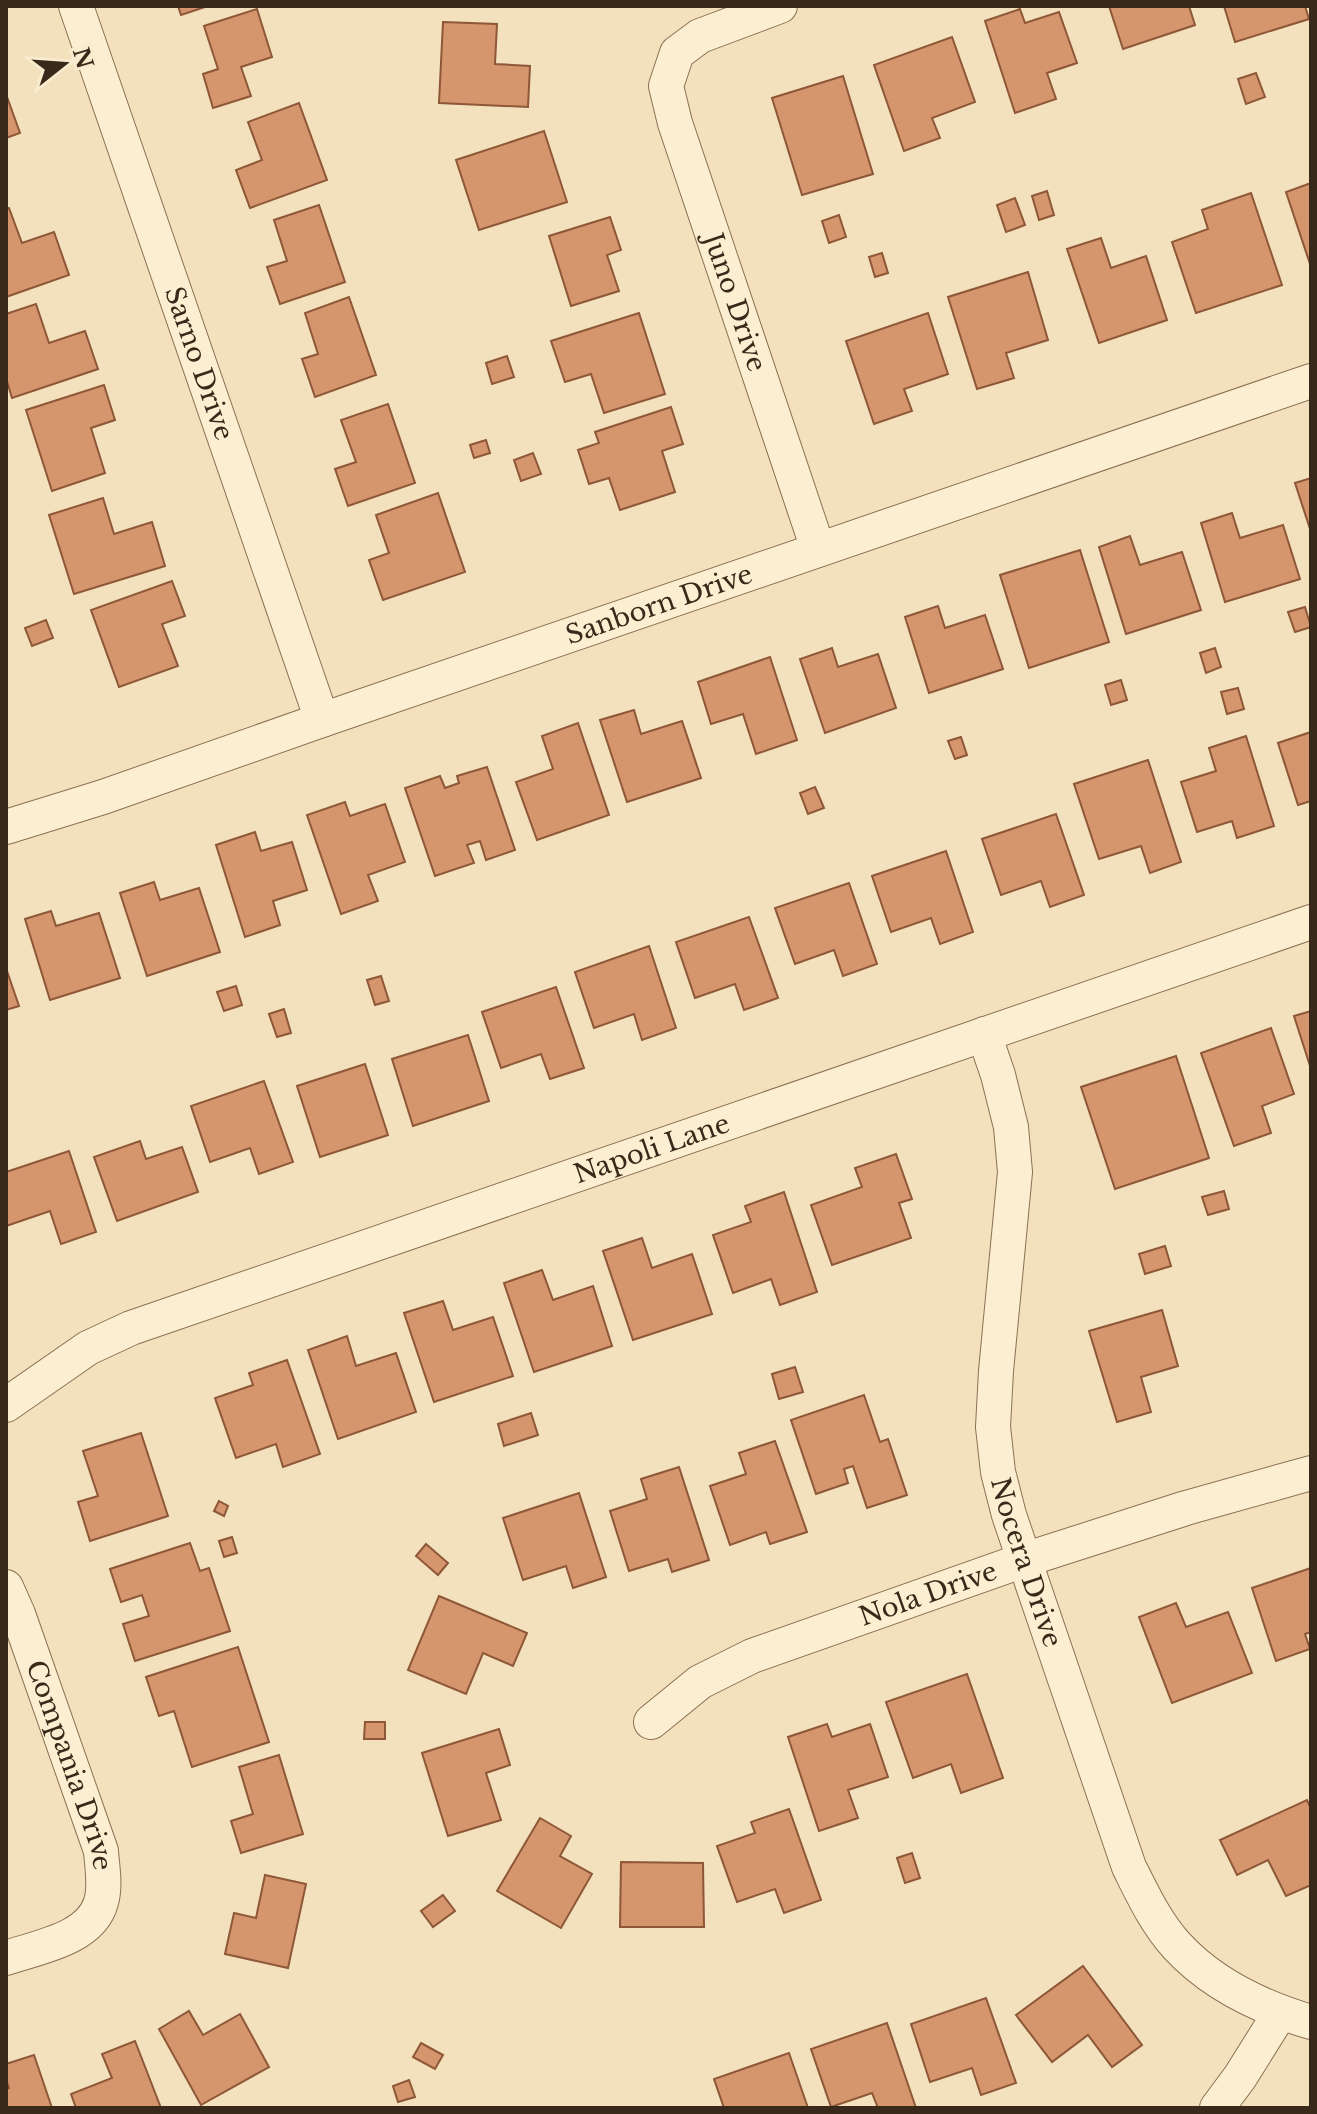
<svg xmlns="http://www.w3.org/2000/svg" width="1317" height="2114" viewBox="0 0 1317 2114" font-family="'Libre Baskerville',serif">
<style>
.building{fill:#d5966e;stroke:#8e5737;stroke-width:2}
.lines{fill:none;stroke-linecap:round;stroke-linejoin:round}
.minor-casing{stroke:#8c7054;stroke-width:36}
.minor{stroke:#fceed0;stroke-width:34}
.labels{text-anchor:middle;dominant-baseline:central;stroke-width:6;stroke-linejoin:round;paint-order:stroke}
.street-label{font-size:26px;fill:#39291a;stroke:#f9ebcd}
</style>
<rect width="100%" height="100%" fill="#f2e1bc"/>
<!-- building -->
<g class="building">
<path d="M178 6H208L181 15Z"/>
<path d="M1109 6H1189L1195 25 1123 49Z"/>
<path d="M1224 6H1305L1309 19 1235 42Z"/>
<path d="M257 9 272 57 241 67 251 96 213 108 203 74 218 69 204 26Z"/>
<path d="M1020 9 1025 23 1059 12 1077 63 1047 73 1056 99 1015 113 985 21Z"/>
<path d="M443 22 497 24 495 64 530 66 528 107 439 103Z"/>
<path d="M952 37 975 102 932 118 940 138 904 151 874 65Z"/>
<path d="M1256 73 1265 97 1246 104 1238 79Z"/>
<path d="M843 76 873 174 802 195 772 98Z"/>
<path d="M6 94 20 133 6 138Z"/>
<path d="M299 103 327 180 250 208 236 170 262 160 248 122Z"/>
<path d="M544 131 567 202 479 230 456 160Z"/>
<path d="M1311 183V267L1286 192Z"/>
<path d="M1047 191 1054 215 1039 220 1032 196Z"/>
<path d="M1251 193 1282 285 1196 313 1172 242 1208 229 1202 210Z"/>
<path d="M1015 198 1025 225 1006 232 997 205Z"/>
<path d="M319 205 345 282 280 304 267 267 287 261 274 220Z"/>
<path d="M9 208 22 243 54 232 69 275 6 297V209Z"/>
<path d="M839 215 846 237 829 243 822 221Z"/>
<path d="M610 217 621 250 607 255 619 291 571 306 549 236Z"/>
<path d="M1101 238 1111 268 1146 256 1167 320 1099 343 1067 249Z"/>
<path d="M882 253 888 273 875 277 869 257Z"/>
<path d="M1028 272 1048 340 1006 353 1014 378 977 389 948 297Z"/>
<path d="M349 297 376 375 315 397 302 359 318 354 305 313Z"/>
<path d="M36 304 49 343 85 331 98 369 12 398 6 378V314Z"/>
<path d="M639 313 665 394 604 413 591 374 565 382 551 341Z"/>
<path d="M928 313 948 374 904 389 912 411 874 424 846 341Z"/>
<path d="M507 356 514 377 492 384 486 363Z"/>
<path d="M104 385 115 420 91 428 105 473 52 491 26 410Z"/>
<path d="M388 404 415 483 348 506 335 469 356 462 341 420Z"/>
<path d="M671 407 683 444 662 451 675 492 620 510 609 478 589 484 578 450 599 443 595 432Z"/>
<path d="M486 440 490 453 474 458 470 445Z"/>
<path d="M533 453 541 474 521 481 514 460Z"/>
<path d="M1311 478V532L1295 483Z"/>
<path d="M438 493 465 572 383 600 369 560 389 553 376 515Z"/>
<path d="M103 498 114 534 152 522 165 566 74 594 49 515Z"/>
<path d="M1232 513 1240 538 1283 525 1300 579 1225 602 1201 523Z"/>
<path d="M1130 536 1140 565 1182 552 1201 610 1126 634 1099 547Z"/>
<path d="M1080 550 1109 642 1029 668 1000 575Z"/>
<path d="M172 581 185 616 162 624 178 666 119 687 91 610Z"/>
<path d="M938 606 945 628 985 615 1003 669 929 693 905 617Z"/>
<path d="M1305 607 1311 627 1295 632 1288 612Z"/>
<path d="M46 620 53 638 32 646 25 628Z"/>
<path d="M832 648 838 667 878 654 896 708 825 733 800 659Z"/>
<path d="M1215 648 1221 667 1206 673 1200 653Z"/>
<path d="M770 657 797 740 756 754 743 714 711 724 698 682Z"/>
<path d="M1121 680 1127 700 1111 705 1105 685Z"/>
<path d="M1238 688 1244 709 1227 714 1221 692Z"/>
<path d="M634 710 641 734 682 721 701 778 627 802 600 720Z"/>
<path d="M578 723 609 815 537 840 516 782 553 769 542 736Z"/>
<path d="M1311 732V801L1298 805 1278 743Z"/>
<path d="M1246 736 1274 826 1237 838 1232 821 1197 832 1181 782 1216 771 1209 748Z"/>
<path d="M961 737 967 755 955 759 948 741Z"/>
<path d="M1148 760 1181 862 1150 873 1141 846 1099 859 1074 784Z"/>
<path d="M487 767 515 850 486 860 480 841 467 845 474 863 435 876 405 788 440 776 445 788 459 783 457 776Z"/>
<path d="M815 787 824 808 808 814 800 793Z"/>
<path d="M345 802 350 816 385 804 405 862 368 875 378 901 341 914 307 815Z"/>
<path d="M1056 814 1084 895 1050 907 1041 881 1001 895 982 839Z"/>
<path d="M255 832 261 851 292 842 307 890 273 901 280 925 245 937 216 845Z"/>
<path d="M946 851 973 932 940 944 931 918 891 932 872 876Z"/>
<path d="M154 882 160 900 199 888 220 952 147 976 120 893Z"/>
<path d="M849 883 877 964 843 976 834 950 795 964 775 908Z"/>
<path d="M51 911 56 926 99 913 120 978 50 1000 25 919Z"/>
<path d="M749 917 778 998 744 1010 735 984 695 998 676 942Z"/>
<path d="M649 946 676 1028 642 1040 634 1014 594 1028 575 972Z"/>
<path d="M6 968 19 1006 6 1010Z"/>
<path d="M381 976 389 1001 375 1005 367 980Z"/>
<path d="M236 986 242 1005 224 1011 217 992Z"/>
<path d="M556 987 584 1068 550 1079 541 1054 501 1068 482 1012Z"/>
<path d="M284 1009 291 1033 277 1037 269 1014Z"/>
<path d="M1311 1011V1069L1294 1016Z"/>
<path d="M1271 1028 1294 1094 1262 1106 1271 1133 1234 1146 1201 1053Z"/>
<path d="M468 1035 489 1101 413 1126 392 1059Z"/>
<path d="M1176 1056 1209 1158 1115 1189 1081 1087Z"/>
<path d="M365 1064 388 1135 320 1157 297 1086Z"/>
<path d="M264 1081 293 1162 259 1174 250 1148 210 1162 191 1106Z"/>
<path d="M140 1141 146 1159 182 1147 198 1192 117 1221 94 1157Z"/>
<path d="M69 1151 96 1232 61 1244 50 1211 6 1226V1172Z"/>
<path d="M896 1154 912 1199 899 1203 911 1238 832 1265 811 1205 862 1187 855 1168Z"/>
<path d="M1224 1191 1229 1209 1208 1215 1202 1197Z"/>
<path d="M784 1192 817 1292 780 1305 771 1279 733 1293 713 1235 751 1222 745 1206Z"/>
<path d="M642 1238 652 1268 692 1254 712 1314 633 1340 603 1251Z"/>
<path d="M1165 1246 1171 1266 1145 1274 1139 1254Z"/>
<path d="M542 1270 553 1300 593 1286 612 1346 534 1372 504 1283Z"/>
<path d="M443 1301 453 1330 493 1317 513 1376 434 1402 404 1313Z"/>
<path d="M1162 1310 1178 1366 1141 1377 1151 1412 1117 1422 1089 1331Z"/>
<path d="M347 1336 356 1366 396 1353 416 1412 338 1439 308 1350Z"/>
<path d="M287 1360 320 1454 283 1467 276 1444 236 1458 215 1398 253 1385 249 1373Z"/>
<path d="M795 1367 803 1392 779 1399 772 1374Z"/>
<path d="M864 1395 880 1442 888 1439 907 1495 867 1508 853 1466 844 1469 848 1483 816 1494 791 1420Z"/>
<path d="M531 1413 538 1435 504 1446 498 1424Z"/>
<path d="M141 1433 168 1516 90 1541 78 1502 98 1496 83 1451Z"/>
<path d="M775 1441 807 1532 770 1544 766 1532 730 1545 710 1486 746 1474 739 1453Z"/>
<path d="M679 1467 709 1560 672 1572 668 1559 629 1571 610 1511 647 1499 641 1479Z"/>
<path d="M579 1493 606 1577 573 1588 566 1566 523 1580 503 1518Z"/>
<path d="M219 1501 228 1506 224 1516 214 1511Z"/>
<path d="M232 1537 237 1553 224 1557 219 1541Z"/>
<path d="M190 1543 200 1571 209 1568 230 1631 135 1661 123 1624 149 1616 142 1595 121 1602 110 1569Z"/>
<path d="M426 1544 448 1563 438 1575 416 1556Z"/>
<path d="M1311 1568V1632L1305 1634 1310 1649 1276 1661 1252 1588Z"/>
<path d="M439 1596 527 1633 513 1666 483 1653 466 1694 408 1670Z"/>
<path d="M1176 1603 1186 1627 1228 1612 1252 1673 1172 1703 1139 1617Z"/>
<path d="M238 1647 269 1742 192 1767 174 1711 159 1716 146 1677Z"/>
<path d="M967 1674 1003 1778 961 1793 951 1764 913 1778 886 1702Z"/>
<path d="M365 1722H385V1739H364Z"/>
<path d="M827 1724 832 1737 870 1724 888 1777 848 1790 858 1818 819 1831 788 1737Z"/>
<path d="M499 1729 510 1765 486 1773 501 1820 448 1836 422 1753Z"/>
<path d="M279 1755 303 1834 241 1853 231 1821 253 1814 239 1767Z"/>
<path d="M1307 1800 1311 1809V1885L1286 1896 1268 1860 1237 1875 1220 1840Z"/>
<path d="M789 1809 821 1900 784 1913 775 1889 737 1902 717 1846 755 1833 751 1822Z"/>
<path d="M540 1818 571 1836 560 1856 592 1874 561 1928 497 1891Z"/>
<path d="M912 1853 920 1878 905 1883 897 1858Z"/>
<path d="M621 1862 703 1863 704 1927H620Z"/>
<path d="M265 1875 306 1884 288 1968 225 1954 234 1913 256 1918Z"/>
<path d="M443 1895 455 1911 433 1927 421 1911Z"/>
<path d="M1083 1966 1142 2045 1112 2067 1088 2035 1052 2062 1016 2015Z"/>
<path d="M986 1998 1016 2083 981 2095 972 2068 930 2082 911 2024Z"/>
<path d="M189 2011 203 2035 240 2014 269 2067 201 2105 159 2029Z"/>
<path d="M887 2023 916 2108H878L872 2093 831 2107 811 2049Z"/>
<path d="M135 2041 161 2108H76L71 2094 112 2078 102 2054Z"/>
<path d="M421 2043 443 2055 435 2069 413 2057Z"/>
<path d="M789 2053 808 2108H724L714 2079Z"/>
<path d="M34 2055 52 2108H6V2089L9 2088 6 2079V2064Z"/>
<path d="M409 2080 415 2097 398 2102 393 2086Z"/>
</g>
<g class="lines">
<!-- minor casing -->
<g class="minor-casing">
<g id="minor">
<path id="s1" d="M76 6 322 720"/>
<path id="s2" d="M780 6 700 36 677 53 666 86 675 123 818 549"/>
<path id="s3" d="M6 827 103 797 322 720 1311 381"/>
<path id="s4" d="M984 1034 998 1075 1011 1127 1015 1172 996 1371 993 1427 998 1472 1009 1515 1129 1867C1143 1895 1156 1923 1177 1946 1212 1984 1263 2008 1311 2022"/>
<path id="s5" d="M6 1405 88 1348 131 1328 1311 922"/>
<path id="s6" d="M6 1587 18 1614 101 1851C102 1867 106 1886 101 1902 91 1939 38 1947 6 1958"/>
<path id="s7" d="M651 1722 700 1682 752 1656 1024 1560 1186 1508 1311 1473"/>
<path d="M1217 2108 1240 2077 1280 2013"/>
</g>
</g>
<!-- minor -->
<use href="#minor" class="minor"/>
</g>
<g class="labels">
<!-- street labels -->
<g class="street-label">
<text stroke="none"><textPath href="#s2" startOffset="376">Juno Drive</textPath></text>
<text stroke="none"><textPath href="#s1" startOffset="378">Sarno Drive</textPath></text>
<text stroke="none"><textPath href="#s3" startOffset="690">Sanborn Drive</textPath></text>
<text stroke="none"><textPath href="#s5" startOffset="698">Napoli Lane</textPath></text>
<text stroke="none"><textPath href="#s4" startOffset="538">Nocera Drive</textPath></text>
<text stroke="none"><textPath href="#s7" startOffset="308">Nola Drive</textPath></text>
<text stroke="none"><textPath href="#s6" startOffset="190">Compania Drive</textPath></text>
</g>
</g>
<!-- border -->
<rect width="1317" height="2114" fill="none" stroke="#39291a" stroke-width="16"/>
<!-- north arrow -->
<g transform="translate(64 64) rotate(73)" stroke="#f9ebcd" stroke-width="6" paint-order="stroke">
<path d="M0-6L14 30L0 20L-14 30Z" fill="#39291a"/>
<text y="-12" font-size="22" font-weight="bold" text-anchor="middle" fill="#39291a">N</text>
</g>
</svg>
